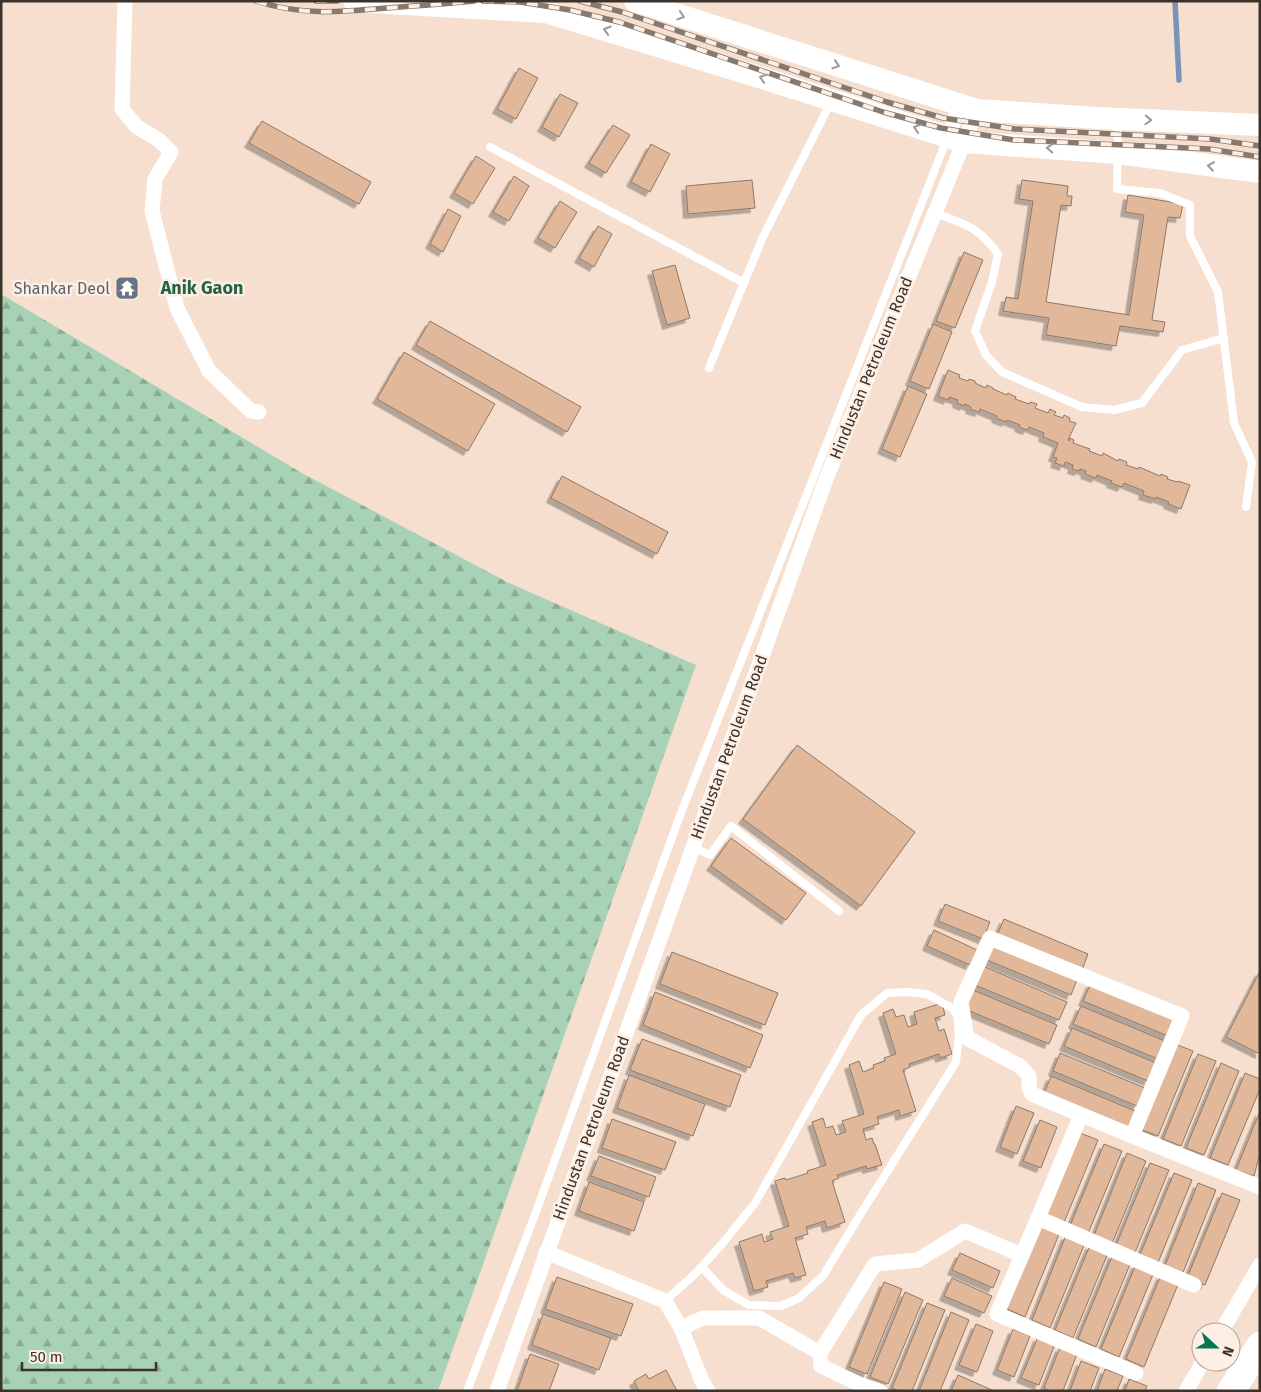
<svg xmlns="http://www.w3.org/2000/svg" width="1261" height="1392" viewBox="0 0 1261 1392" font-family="'Fira Sans',sans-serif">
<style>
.forest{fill:url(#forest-firs)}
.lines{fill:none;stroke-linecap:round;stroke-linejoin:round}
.stream{stroke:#7a93b9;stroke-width:5.5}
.building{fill:#e1b899;stroke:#8d7869;filter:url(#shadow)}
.service{stroke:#fff;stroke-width:8}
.minor{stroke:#fff;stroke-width:15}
.secondary{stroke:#fff;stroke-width:22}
.motorway{stroke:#fff;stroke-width:28}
.rail-casing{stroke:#88796f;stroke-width:5.5}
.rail{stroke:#fdefe4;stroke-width:4;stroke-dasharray:11;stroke-linecap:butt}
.oneway{stroke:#9d9896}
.labels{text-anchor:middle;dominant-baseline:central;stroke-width:5;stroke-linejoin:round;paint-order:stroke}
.worship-label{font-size:16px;fill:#5b616d;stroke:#fdefe4;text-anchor:end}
.street-label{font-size:16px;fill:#3b322c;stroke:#fdefe4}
.neighbourhood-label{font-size:18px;font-weight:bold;fill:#226348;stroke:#fdefe4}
</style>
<defs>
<pattern id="forest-firs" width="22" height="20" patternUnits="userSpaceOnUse" patternTransform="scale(1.25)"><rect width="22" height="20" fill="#a8d2b5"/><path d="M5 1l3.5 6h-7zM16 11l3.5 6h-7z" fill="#8aab93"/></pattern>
<filter id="shadow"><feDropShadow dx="-4.5" dy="4.5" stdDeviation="0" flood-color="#0004"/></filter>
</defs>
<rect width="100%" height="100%" fill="#f6dfce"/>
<!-- forest -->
<path class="forest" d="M1 294 300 472 509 583 696 665 438 1391H1Z"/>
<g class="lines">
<!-- stream -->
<path class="stream" d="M1175 1 1179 80"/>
</g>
<!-- building -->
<g class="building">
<path d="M519 68 538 78 516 119 497 109Z"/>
<path d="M560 94 578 103 559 137 542 127Z"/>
<path d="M262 121 371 182 359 204 249 143Z"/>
<path d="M613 125 630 135 606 173 589 163Z"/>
<path d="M651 144 670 154 650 192 631 182Z"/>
<path d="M476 156 495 168 473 204 454 193Z"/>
<path d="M514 176 529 186 509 221 493 212Z"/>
<path d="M752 180 755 208 688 214 686 186Z"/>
<path d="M1022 180 1068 186 1067 196H1072L1071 206 1061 205 1046 302 1129 315 1144 215 1125 212 1128 195 1183 204 1180 218 1168 217 1152 320 1165 322 1163 332 1120 326 1116 346 1046 335 1049 318 1003 311 1006 297 1018 299 1033 201 1019 199Z"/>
<path d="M560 201 577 212 555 248 538 238Z"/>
<path d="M448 209 461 216 443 252 430 244Z"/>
<path d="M598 226 612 234 594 267 579 258Z"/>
<path d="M964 252 983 260 955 328 936 321Z"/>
<path d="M675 265 690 318 667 325 652 271Z"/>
<path d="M430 321 581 407 567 432 416 345Z"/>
<path d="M933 324 952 332 929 389 910 381Z"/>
<path d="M404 352 495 404 468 451 377 399Z"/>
<path d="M948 370 960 375 959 378 968 381 969 379 975 381V383L986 388 987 385 993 388V389L1007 395 1008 393 1016 397 1015 399 1029 404 1030 402 1037 404 1035 408 1048 413 1050 409 1056 412 1054 415 1063 418 1064 415 1070 418 1069 421 1076 423 1068 440 1069 441 1070 438 1074 440 1073 443 1090 449 1089 451 1102 456 1103 453 1118 461 1119 459 1127 462 1126 465 1138 469 1139 467 1160 476 1161 474 1168 477 1167 479 1177 482 1178 481 1190 485 1181 509 1168 504 1169 502 1156 497V499L1143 495 1144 491 1124 483 1122 487 1111 483 1112 481 1097 475 1096 478 1085 474 1086 471 1080 469 1079 471 1072 469 1073 465 1065 462 1064 466 1055 463 1057 458 1053 457 1058 443 1043 437 1044 433 1029 427 1027 430 1019 427 1020 425 1007 420 1006 422 996 418 997 416 980 409 979 412 970 409 971 407 965 404 964 406 957 403 958 400 949 397 948 400 938 396Z"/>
<path d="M908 386 927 394 900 457 882 449Z"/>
<path d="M562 476 668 532 657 554 551 498Z"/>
<path d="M797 745 915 832 861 906 743 819Z"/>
<path d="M731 838 806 893 786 920 711 866Z"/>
<path d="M945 904 990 922 983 939 938 921Z"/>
<path d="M1004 919 1088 954 1081 973 996 938Z"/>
<path d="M934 930 977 950 970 965 927 946Z"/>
<path d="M994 942 1078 977 1071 995 987 960Z"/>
<path d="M672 952 778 993 765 1025 660 984Z"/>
<path d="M983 966 1067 1002 1059 1020 975 985Z"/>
<path d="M1260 971V1054L1226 1037Z"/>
<path d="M1091 983 1175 1018 1168 1036 1083 1001Z"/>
<path d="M973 990 1057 1025 1049 1044 965 1009Z"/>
<path d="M655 992 763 1035 750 1068 643 1025Z"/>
<path d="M942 1003 945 1015 935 1018 939 1031 944 1029 952 1054 940 1058 939 1054 909 1064 910 1067 903 1070 916 1111 900 1116 899 1110 877 1117 879 1124 863 1129 866 1140 872 1138 874 1144H875L882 1165 867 1169 866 1166 837 1175 839 1178 832 1181 845 1222 827 1228 825 1221 806 1227 808 1234 795 1238 806 1275 795 1278 793 1273 766 1281 768 1287 754 1291 739 1242 762 1234 764 1242 773 1239 770 1232 789 1226 775 1181 785 1178 786 1180 808 1173 807 1171 826 1165 812 1122 823 1118 826 1128 833 1126 836 1135 846 1132 842 1121 864 1114 849 1065 859 1061 863 1072 874 1068 873 1065 885 1061 884 1058 896 1054 883 1013 893 1009 896 1017 904 1015 908 1027 917 1024 914 1012Z"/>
<path d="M1081 1006 1165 1041 1158 1059 1073 1024Z"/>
<path d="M1072 1028 1156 1063 1148 1081 1064 1046Z"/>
<path d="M642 1039 741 1075 730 1107 630 1070Z"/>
<path d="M1175 1044 1193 1051 1158 1136 1140 1129Z"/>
<path d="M1060 1053 1145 1088 1137 1106 1053 1071Z"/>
<path d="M1198 1054 1216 1061 1181 1146 1163 1139Z"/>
<path d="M1221 1063 1239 1071 1204 1155 1186 1148Z"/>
<path d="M1245 1073 1260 1079V1089L1228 1165 1210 1158Z"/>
<path d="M629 1075 705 1104 693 1136 617 1108Z"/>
<path d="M1051 1076 1135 1111 1128 1129 1044 1094Z"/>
<path d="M1016 1106 1034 1113 1017 1154 1000 1147Z"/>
<path d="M1260 1111V1153L1254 1176 1236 1170Z"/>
<path d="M612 1119 676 1142 665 1170 602 1148Z"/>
<path d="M1040 1120 1057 1127 1041 1168 1023 1161Z"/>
<path d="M1080 1133 1098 1140 1063 1225 1045 1217Z"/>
<path d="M1104 1144 1122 1151 1087 1236 1069 1228Z"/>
<path d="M1127 1153 1146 1161 1111 1246 1093 1238Z"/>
<path d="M599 1156 656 1177 649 1197 591 1176Z"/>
<path d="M1150 1163 1169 1170 1134 1255 1115 1248Z"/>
<path d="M1174 1173 1192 1180 1157 1265 1139 1257Z"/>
<path d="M589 1182 644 1202 634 1231 579 1211Z"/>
<path d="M1198 1183 1216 1190 1182 1275 1164 1268Z"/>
<path d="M1222 1193 1240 1200 1205 1285 1187 1278Z"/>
<path d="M1042 1224 1060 1232 1025 1317 1007 1309Z"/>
<path d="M1066 1235 1085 1243 1050 1328 1032 1320Z"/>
<path d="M1090 1245 1108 1253 1073 1338 1055 1330Z"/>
<path d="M960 1253 1000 1271 993 1288 952 1270Z"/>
<path d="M1113 1254 1131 1262 1096 1347 1078 1339Z"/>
<path d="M1136 1264 1154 1272 1119 1357 1101 1349Z"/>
<path d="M1161 1275 1179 1282 1144 1367 1126 1359Z"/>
<path d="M557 1277 633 1304 621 1336 545 1309Z"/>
<path d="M952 1278 992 1296 984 1313 944 1296Z"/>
<path d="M884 1282 902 1289 867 1374 849 1367Z"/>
<path d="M905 1292 923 1300 888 1384 870 1377Z"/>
<path d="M927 1303 945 1310 912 1391H899L892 1388Z"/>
<path d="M951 1312 969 1320 940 1391H919Z"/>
<path d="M543 1314 611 1338 599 1370 532 1345Z"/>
<path d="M976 1324 993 1331 977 1372 959 1365Z"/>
<path d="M1013 1329 1030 1336 1014 1377 997 1370Z"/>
<path d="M1038 1337 1055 1344 1039 1385 1021 1378Z"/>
<path d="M1060 1347 1077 1354 1063 1391H1050L1044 1388Z"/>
<path d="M530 1354 559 1364 549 1391H517Z"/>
<path d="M1081 1361 1099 1368 1090 1391H1070Z"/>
<path d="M1105 1369 1123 1376 1117 1391H1097Z"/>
<path d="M666 1370 677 1391H639L634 1381 646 1374 649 1379Z"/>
<path d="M958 1375 994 1391H951Z"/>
<path d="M1129 1379 1147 1386 1145 1391H1125Z"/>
</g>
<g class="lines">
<!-- service -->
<g class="service">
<path d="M1119 120C1117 143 1118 165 1117 189L1160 193 1190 205V236L1218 292 1234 423 1252 462 1246 507"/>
<path d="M490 147 744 283"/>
<path d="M935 213C965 224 978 226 998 254L992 282 975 331 986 355 1002 372 1082 407 1114 410 1142 403 1182 350 1224 338"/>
<path d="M709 368 762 239 831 102"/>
<path d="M693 847 710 855 731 826 839 911"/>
<path d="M665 1301 696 1273 722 1244 755 1203 861 1015 887 993 907 992 927 994 952 1008 957 1015 959 1034 956 1062 860 1215 823 1276 799 1298 781 1306 749 1305 723 1290 702 1267"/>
<path d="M467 1391 536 1212 679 818 947 139"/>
</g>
<!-- minor -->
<g class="minor">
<path d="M125 1 122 109 137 127 159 140 171 152 155 179 152 211 177 308 209 371 251 411 259 412"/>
<path d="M948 137 960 105"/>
<path d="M1081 1115 1038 1218 997 1314 1136 1373"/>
<path d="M1132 1136 1182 1016 990 938 961 1002 967 1038 1020 1066 1029 1076V1087L1032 1094C1107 1126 1184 1157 1260 1187"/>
<path d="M1038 1218 1194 1285"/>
<path d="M546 1252 665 1301 681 1328 702 1381 708 1391"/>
<path d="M681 1328 703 1318H759L820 1353 875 1264 918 1260 965 1231 1022 1255"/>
<path d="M1221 1332 1260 1265"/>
<path d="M820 1353 821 1366 859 1384 880 1391"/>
<path d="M497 1391 826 479 977 110"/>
<path d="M1186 1391 1203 1362"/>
</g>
<!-- secondary -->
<g class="secondary">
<path d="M354 1 546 12 759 77 964 142 1118 153 1260 172"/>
<path d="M635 1 977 110 1098 118 1260 125"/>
</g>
<!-- motorway -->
<path class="motorway" d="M1231 1391 1260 1346"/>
<!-- rail casing -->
<g class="rail-casing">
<g id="rail">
<path d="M256 1C302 16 339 12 386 8 415 6 444 4 474 1"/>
<path d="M316 1H337"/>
<path d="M483 1 520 2 570 10 619 22 883 112 941 128 1014 140 1209 149 1260 157"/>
<path d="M580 1 622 12 887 102 943 118 1015 129 1210 139 1260 146"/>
</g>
</g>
<!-- rail -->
<use href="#rail" class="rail"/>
</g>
<!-- one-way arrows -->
<defs><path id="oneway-chevron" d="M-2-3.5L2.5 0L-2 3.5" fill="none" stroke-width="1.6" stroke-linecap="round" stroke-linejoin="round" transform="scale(1.25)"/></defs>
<g class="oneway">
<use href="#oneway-chevron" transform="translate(681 16) rotate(18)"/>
<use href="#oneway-chevron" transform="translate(607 30) rotate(-163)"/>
<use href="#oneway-chevron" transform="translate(836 65) rotate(18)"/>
<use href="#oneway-chevron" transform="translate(763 78) rotate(-162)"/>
<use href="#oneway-chevron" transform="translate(1148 120) rotate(2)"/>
<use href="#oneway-chevron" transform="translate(917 128) rotate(-162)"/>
<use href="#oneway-chevron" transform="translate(1050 148) rotate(-176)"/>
<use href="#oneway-chevron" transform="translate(1211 166) rotate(-172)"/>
</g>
<!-- icons -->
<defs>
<g id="temple-square" transform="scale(1.25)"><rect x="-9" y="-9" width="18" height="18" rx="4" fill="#6b7280" stroke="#fdefe4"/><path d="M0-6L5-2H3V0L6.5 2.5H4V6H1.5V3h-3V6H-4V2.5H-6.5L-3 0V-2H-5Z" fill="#fff"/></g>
</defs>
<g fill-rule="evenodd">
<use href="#temple-square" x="127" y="288"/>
</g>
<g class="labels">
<!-- worship labels -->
<g class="worship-label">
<text x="110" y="288">Shankar Deol</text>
</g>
<!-- street labels -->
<g class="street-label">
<text transform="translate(871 368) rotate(-68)">Hindustan Petroleum Road</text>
<text transform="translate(729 747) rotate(-70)">Hindustan Petroleum Road</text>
<text transform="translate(591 1128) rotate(-70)">Hindustan Petroleum Road</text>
</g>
<!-- neighbourhood labels -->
<g class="neighbourhood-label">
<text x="202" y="288">Anik Gaon</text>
</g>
</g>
<!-- border -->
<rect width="1261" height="1392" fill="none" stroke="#3b322c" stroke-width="5"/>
<!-- north arrow -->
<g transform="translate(1216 1347) rotate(111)"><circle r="24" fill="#fdefe4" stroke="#afa39a"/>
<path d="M0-4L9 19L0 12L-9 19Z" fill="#047651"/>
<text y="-8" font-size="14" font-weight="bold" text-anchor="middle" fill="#3b322c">N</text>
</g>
<!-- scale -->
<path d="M22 1362v8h134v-8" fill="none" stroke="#3b322c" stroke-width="2.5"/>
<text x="30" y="1362" font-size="15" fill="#3b322c" stroke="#fdefe4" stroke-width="4" paint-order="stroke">50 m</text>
</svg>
